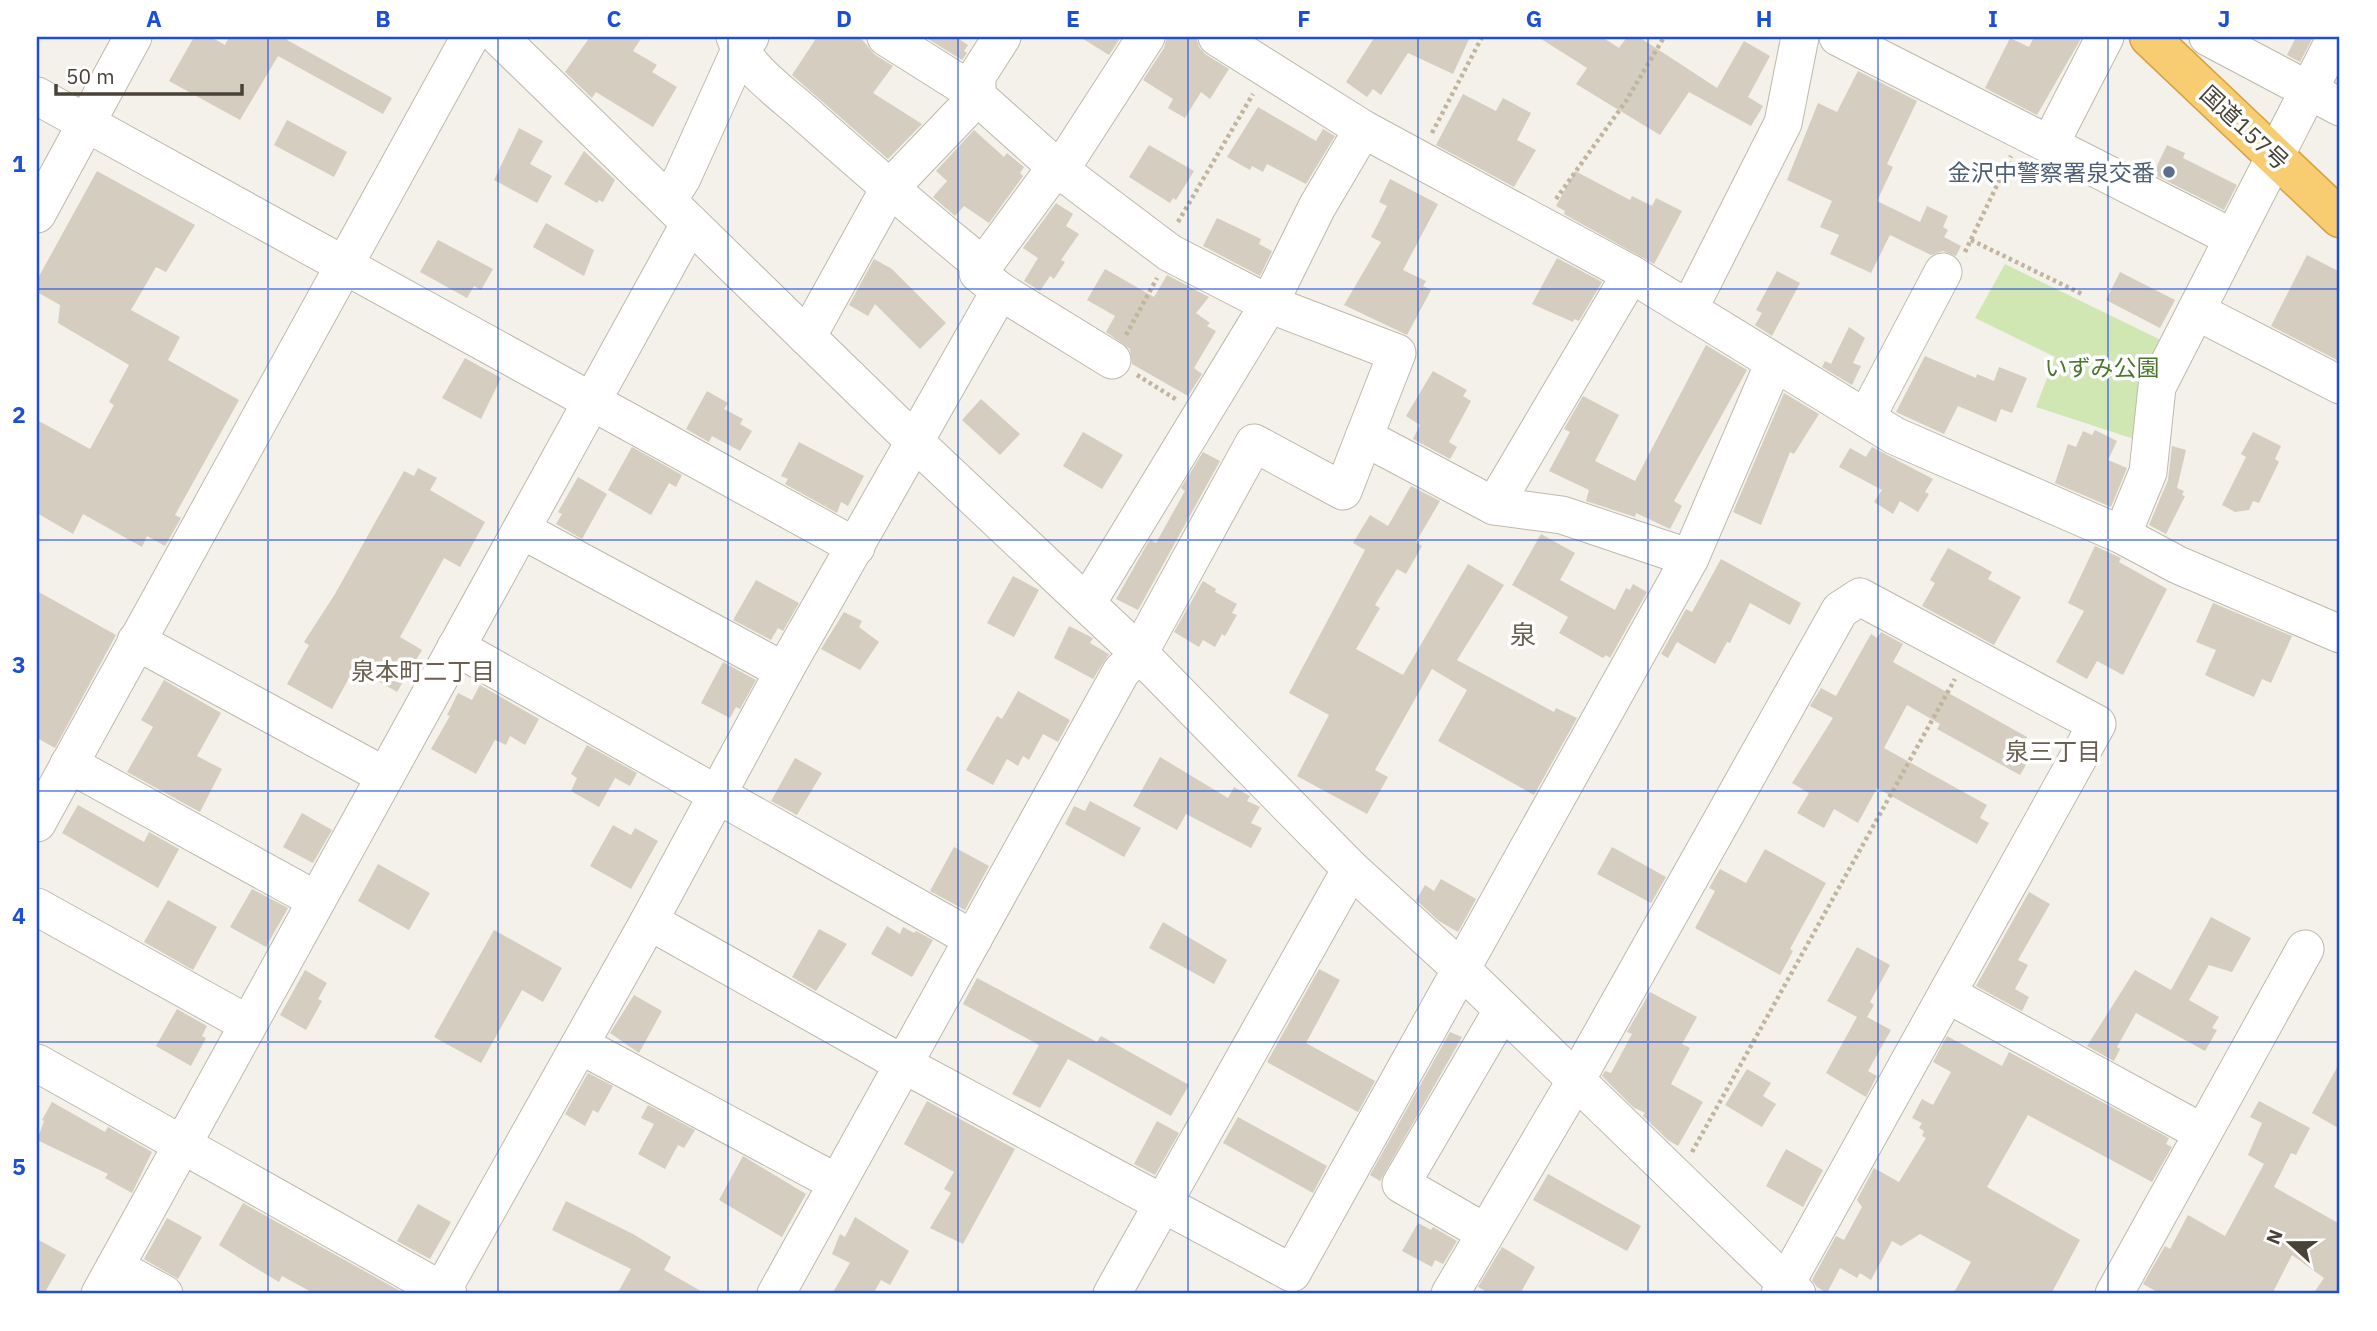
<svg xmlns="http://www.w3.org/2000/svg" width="2377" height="1331" viewBox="0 0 2377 1331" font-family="'IBM Plex Sans','Noto Sans JP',sans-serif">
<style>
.green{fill:#d0e7b4}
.building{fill:#d5cdbf}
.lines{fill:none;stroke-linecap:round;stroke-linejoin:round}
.minor-casing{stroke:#bfb9ac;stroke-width:39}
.highway-casing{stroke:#d8a140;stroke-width:41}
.path{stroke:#c1b59e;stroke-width:4.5;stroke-dasharray:3.5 3.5;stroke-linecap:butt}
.minor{stroke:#fff;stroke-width:37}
.highway{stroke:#f8cc71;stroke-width:38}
.grid{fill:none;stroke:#1d4ed8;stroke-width:2;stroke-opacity:0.55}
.service-dot{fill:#5c6f8a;stroke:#fff;stroke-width:2.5}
.labels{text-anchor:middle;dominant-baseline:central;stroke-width:7;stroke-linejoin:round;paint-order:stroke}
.street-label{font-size:23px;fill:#484238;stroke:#fff}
.service-label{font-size:23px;fill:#4e5e75;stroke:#fff;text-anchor:end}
.park-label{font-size:23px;fill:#49782d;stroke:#fff}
.neighbourhood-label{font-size:24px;fill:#6a6050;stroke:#fff}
.quarter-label{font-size:26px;fill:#6a6050;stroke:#fff}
.neatline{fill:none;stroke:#1d4ed8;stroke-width:2.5}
.grid-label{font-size:23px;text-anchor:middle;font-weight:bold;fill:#1d4ed8}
</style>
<rect width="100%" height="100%" fill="#f4f1ea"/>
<!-- green -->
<path class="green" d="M2005 264 2163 341 2137 440 2036 407 2055 357 1975 318Z"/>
<!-- building -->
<g class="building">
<path d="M194 37H211L225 45 229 37H288L287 40 392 98 383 114 278 56 240 120 169 81Z"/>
<path d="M590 37H642L633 51 657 65 652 72 677 87 653 127 596 92 592 98 565 72Z"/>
<path d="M817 37H860L874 54 893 66 873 93 922 124 888 159 792 75Z"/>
<path d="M925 37H956L968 45 964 51 967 53 962 60Z"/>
<path d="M1080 37H1121L1109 55Z"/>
<path d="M1167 37H1196L1199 47 1205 54 1229 69 1210 99 1201 92 1185 118 1168 108 1173 99 1143 80 1164 48Z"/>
<path d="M1371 37H1470L1453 74 1408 53 1381 95 1373 89 1367 97 1346 82 1374 38Z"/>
<path d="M1538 37H1602L1619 48 1627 37H1639L1717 88 1744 41 1770 56 1748 97 1763 106 1751 126 1689 92 1660 135 1576 84 1587 68Z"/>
<path d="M2034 37H2082L2037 115 1985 88 2010 38 2029 47Z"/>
<path d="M2296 37H2313L2300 62 2287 55Z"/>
<path d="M1858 71 1917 101 1887 164 1893 167 1877 201 1920 222 1927 206 1948 216 1943 227 1948 230 1944 237 1961 246 1956 256 1943 251 1931 255 1890 235 1871 273 1830 254 1839 235 1820 227 1832 201 1787 180 1818 103 1837 112Z"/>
<path d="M1463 94 1496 111 1503 98 1531 113 1517 140 1536 150 1514 187 1436 145Z"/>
<path d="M1258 107 1316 141 1323 129 1335 136 1306 184 1267 164 1263 172 1252 166 1250 170 1227 157Z"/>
<path d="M287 120 347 152 334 177 274 145Z"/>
<path d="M519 128 543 141 530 164 552 176 537 203 494 180Z"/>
<path d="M974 130 1004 157 1007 153 1024 167 1020 173 1023 176 989 223 964 206 955 216 933 197 947 181 936 171Z"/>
<path d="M1149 145 1194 171 1176 200 1173 198 1170 203 1129 177Z"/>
<path d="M2167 145 2185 153 2183 158 2237 185 2224 210 2153 174Z"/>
<path d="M584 151 615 180 603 202 599 200 597 203 564 184Z"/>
<path d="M97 171 195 225 166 272 156 267 131 310 180 337 168 360 239 400 175 515 181 518 165 546 147 536 142 547 83 514 73 534 37 513V420L90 449 114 405 109 402 129 365 58 323 60 305 37 292V280Z"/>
<path d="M1575 171 1630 200 1632 196 1652 206 1656 198 1682 211 1654 264 1564 214 1565 211 1556 206Z"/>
<path d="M1390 179 1438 204 1403 270 1426 281 1423 286 1431 290 1407 335 1344 305 1381 242 1371 237 1387 206 1379 202Z"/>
<path d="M1056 203 1073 214 1066 226 1079 234 1061 260 1065 262 1054 279 1050 276 1040 291 1024 281 1038 258 1023 248Z"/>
<path d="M1217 218 1261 239 1259 244 1272 251 1260 276 1203 246Z"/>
<path d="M546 223 594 250 584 276 533 247Z"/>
<path d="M438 240 493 269 481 290 474 286 467 298 420 272Z"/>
<path d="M2307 255 2340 272 2339 361 2271 326Z"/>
<path d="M1557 258 1602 282 1579 321 1574 319 1573 322 1532 304Z"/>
<path d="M874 259 892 269 946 323 920 349 875 304 868 316 849 305Z"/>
<path d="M1105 269 1154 297 1167 275 1209 297 1196 313 1210 323 1207 326 1216 331 1194 368 1202 374 1188 396 1132 364 1130 349 1106 332 1115 316 1087 300Z"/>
<path d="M1777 271 1800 283 1772 336 1755 325 1762 313 1756 310Z"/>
<path d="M2120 272 2175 300 2160 328 2106 300Z"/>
<path d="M1849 327 1865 338 1853 363 1861 366 1852 385 1822 367 1825 361 1831 364Z"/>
<path d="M1706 345 1747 370 1674 501 1682 506 1670 529 1636 513 1635 517 1586 501 1589 490 1549 471 1570 432 1564 429 1583 396 1619 415 1595 461 1635 481Z"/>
<path d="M1925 356 1976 378 1977 374 1994 381 1999 367 2027 378 2012 413 2001 409 1996 422 1958 406 1944 434 1896 412Z"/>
<path d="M465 358 501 378 481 419 442 398Z"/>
<path d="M1433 371 1467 390 1463 396 1471 401 1449 442 1457 447 1450 459 1413 439 1420 425 1406 416Z"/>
<path d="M707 391 728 403 724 409 743 419 740 424 752 431 740 451 712 436 709 442 686 429Z"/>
<path d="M1784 393 1819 414 1794 454 1790 452 1761 525 1733 512Z"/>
<path d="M981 399 1020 434 1000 455 962 420Z"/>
<path d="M2095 430 2117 441 2108 460 2127 468 2111 507 2055 483 2068 444 2076 447 2083 431 2092 435Z"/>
<path d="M1083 432 1123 455 1102 489 1063 466Z"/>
<path d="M2253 432 2281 446 2275 459 2279 462 2259 503 2253 501 2249 510 2235 512 2222 505 2246 457 2241 454Z"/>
<path d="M799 442 864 476 848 506 841 502 837 513 785 484 788 479 781 476Z"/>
<path d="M2172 446 2186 450 2177 488 2184 491 2182 495 2185 496 2166 534 2149 525 2168 480Z"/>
<path d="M632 447 682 475 676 487 669 483 651 515 608 490Z"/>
<path d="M1872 447 1933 479 1925 492 1929 494 1918 512 1900 501 1893 514 1874 502 1882 490 1839 467 1850 448 1866 457Z"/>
<path d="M1203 452 1220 461 1138 610 1116 599 1150 539 1156 543 1185 491 1181 488Z"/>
<path d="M418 468 437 478 430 490 485 522 460 567 444 558 400 637 422 650 397 692 355 667 332 709 287 684 309 645 304 642 335 594 404 471 414 476Z"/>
<path d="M578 477 607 494 582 539 556 524 562 514 558 512Z"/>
<path d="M1411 486 1440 501 1416 542 1422 546 1406 574 1397 569 1375 605 1380 608 1356 649 1403 675 1468 564 1504 585 1457 660 1554 712 1556 708 1577 718 1534 795 1438 741 1467 690 1432 669 1375 770 1388 777 1367 814 1297 776 1329 715 1289 693 1365 550 1353 543 1370 515 1388 526Z"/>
<path d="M1541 534 1575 553 1560 580 1615 610 1626 588 1630 590 1633 584 1647 592 1610 658 1606 655 1603 658 1559 633 1568 617 1512 585Z"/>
<path d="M2095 546 2121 558 2119 562 2167 589 2123 675 2097 661 2087 679 2056 662 2084 611 2068 603Z"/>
<path d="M1948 548 1992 572 1988 579 2021 597 1994 645 1922 606 1935 583 1930 580Z"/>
<path d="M1721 559 1801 603 1790 625 1750 603 1730 643 1727 642 1715 664 1677 642 1668 658 1661 654 1686 609 1692 612Z"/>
<path d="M1013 576 1039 590 1014 637 987 623Z"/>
<path d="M756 580 799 603 783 631 778 628 771 640 733 620Z"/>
<path d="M1203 581 1216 589 1215 592 1237 604 1232 613 1237 615 1225 636 1222 634 1215 647 1203 640 1199 647 1174 632Z"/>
<path d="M37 591 116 635 55 748 37 738Z"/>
<path d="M2213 603 2292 636 2271 683 2262 679 2254 697 2205 675 2216 650 2196 642Z"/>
<path d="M844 612 862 621 859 627 879 642 860 670 821 649Z"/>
<path d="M1069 626 1093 638 1090 643 1109 654 1093 679 1054 658Z"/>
<path d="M1881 632 1903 644 1893 662 2027 737 2019 751 2030 758 2020 775 1937 729 1940 724 1907 705 1884 748 1987 805 1980 818 1989 823 1977 844 1877 788 1858 823 1834 809 1824 828 1797 813 1809 793 1792 783 1833 718 1810 706 1821 688 1836 696 1871 634 1877 638Z"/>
<path d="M723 662 756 680 740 709 736 707 730 718 701 703Z"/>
<path d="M164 680 221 713 197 756 222 769 200 812 127 772 153 727 141 720Z"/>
<path d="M480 685 539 719 525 745 510 736 506 745 495 740 476 774 431 749 450 716 447 715 458 693 472 700Z"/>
<path d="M1018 691 1070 720 1058 742 1043 734 1029 760 1023 756 1018 766 1007 759 993 785 966 770 997 716 1002 719Z"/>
<path d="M587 745 637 773 630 786 615 778 599 807 571 791 577 778 571 774Z"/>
<path d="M1160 757 1228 798 1234 787 1250 796 1247 801 1260 807 1251 823 1262 828 1251 848 1186 814 1177 830 1133 806Z"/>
<path d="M795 758 822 773 797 815 771 801Z"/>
<path d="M1090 801 1141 828 1124 857 1065 824 1074 806 1085 811Z"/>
<path d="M78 805 144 842 149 832 179 849 158 888 62 833Z"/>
<path d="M302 813 332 830 313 863 283 847Z"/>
<path d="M613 825 631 835 635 828 658 841 631 889 590 866Z"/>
<path d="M954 847 989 866 965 910 930 891Z"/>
<path d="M1612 847 1666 877 1651 903 1597 874Z"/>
<path d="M1765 849 1826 883 1790 949 1793 951 1780 975 1695 928 1715 891 1709 888 1720 869 1746 883Z"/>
<path d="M378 864 430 893 409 930 358 901Z"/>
<path d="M1441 879 1476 899 1458 932 1439 921 1416 900 1425 885 1434 891Z"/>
<path d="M252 889 288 908 266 947 230 927Z"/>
<path d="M2029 892 2050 904 2018 960 2028 965 2015 989 2029 997 2022 1011 1976 986Z"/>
<path d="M168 900 217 927 193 970 144 942Z"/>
<path d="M2211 917 2251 938 2232 972 2209 965 2189 1000 2219 1017 2212 1028 2217 1030 2205 1051 2136 1013 2117 1047 2120 1049 2114 1061 2087 1046 2135 970 2171 990Z"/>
<path d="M1163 922 1227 960 1214 984 1149 948Z"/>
<path d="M887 926 900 934 903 927 914 933 916 931 933 940 912 977 871 954Z"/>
<path d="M819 929 847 944 816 991 792 977Z"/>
<path d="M494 930 562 968 543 1002 522 990 481 1063 434 1037Z"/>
<path d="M1857 947 1890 965 1870 1002 1874 1005 1867 1017 1891 1030 1868 1071 1877 1076 1866 1097 1826 1073 1857 1017 1827 1001Z"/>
<path d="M1319 969 1340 980 1306 1043 1375 1081 1358 1112 1267 1062Z"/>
<path d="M305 970 327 983 318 999 322 1001 306 1030 280 1015Z"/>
<path d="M977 978 1097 1042 1101 1036 1189 1085 1171 1116 1068 1059 1040 1108 1012 1094 1039 1045 963 1004Z"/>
<path d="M1650 992 1697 1017 1682 1044 1690 1048 1671 1084 1703 1102 1678 1146 1668 1140 1643 1116 1645 1113 1633 1107 1602 1076 1605 1071 1611 1073 1632 1034 1627 1032Z"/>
<path d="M634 995 662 1011 639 1053 610 1033Z"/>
<path d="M177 1009 207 1026 202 1036 206 1038 191 1066 156 1046Z"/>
<path d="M1450 1032 1462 1037 1380 1181 1370 1175Z"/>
<path d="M1947 1036 2002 1066 2009 1052 2169 1138 2166 1144 2172 1147 2152 1182 2028 1115 1987 1187 2080 1240 2051 1294H1953L1971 1262 1920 1234 1901 1246 1892 1241 1871 1280 1860 1273 1857 1278 1840 1268 1827 1293 1817 1287 1812 1280 1836 1236 1844 1240 1862 1207 1857 1200 1874 1168 1899 1182 1926 1138 1922 1136 1924 1131 1919 1128 1922 1123 1912 1118 1922 1099 1933 1105 1951 1072 1933 1062Z"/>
<path d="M2340 1062V1129L2312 1113Z"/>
<path d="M1747 1069 1771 1083 1763 1096 1776 1104 1762 1127 1725 1105Z"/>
<path d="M588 1073 613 1086 598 1113 593 1110 585 1126 565 1114Z"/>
<path d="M927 1101 1015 1149 963 1244 930 1228 951 1193 944 1189 954 1172 904 1144Z"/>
<path d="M2259 1101 2310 1128 2296 1155 2291 1153 2274 1187 2340 1224V1294H2313L2324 1278 2292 1255 2272 1294H2161L2143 1284 2165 1246 2170 1249 2188 1215 2225 1236 2264 1164 2248 1155 2262 1123 2250 1117Z"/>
<path d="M52 1102 105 1132 108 1127 152 1152 132 1193 105 1178 108 1174 37 1140 44 1121 42 1120Z"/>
<path d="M648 1105 695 1130 684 1148 678 1145 665 1169 638 1154 654 1124 641 1118Z"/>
<path d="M1238 1117 1327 1166 1313 1193 1223 1143Z"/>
<path d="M1157 1121 1179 1133 1155 1175 1134 1164Z"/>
<path d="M1786 1149 1823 1170 1803 1207 1766 1186Z"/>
<path d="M743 1156 806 1194 782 1237 719 1200Z"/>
<path d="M1548 1174 1641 1226 1627 1251 1533 1200Z"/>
<path d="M566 1201 633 1234 671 1257 664 1270 706 1294H617L631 1269 552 1230Z"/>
<path d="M243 1203 400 1291 398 1294H315L282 1276 279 1282 249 1264 219 1245Z"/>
<path d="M418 1204 451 1222 430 1259 397 1241Z"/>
<path d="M855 1217 909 1251 890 1285 881 1280 873 1294H832L850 1263 832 1254 840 1234 845 1237Z"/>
<path d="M167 1218 202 1237 178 1279 144 1259Z"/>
<path d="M1418 1223 1431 1230 1433 1227 1457 1241 1443 1264 1435 1260 1432 1267 1402 1251Z"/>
<path d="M37 1239 66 1255 44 1294H37Z"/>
<path d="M1502 1247 1535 1267 1520 1294H1491L1478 1287Z"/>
</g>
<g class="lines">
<!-- minor casing -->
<g class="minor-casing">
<g id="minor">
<path d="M499 37 915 442 1139 653 1351 869 1462 970 1797 1294"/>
<path d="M735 37C745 69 786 96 811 119 867 169 924 218 983 266"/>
<path d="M1217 37 1363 129 1631 274 1895 436 2122 535 2178 565 2340 634"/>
<path d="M1838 37 2233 238"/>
<path d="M2208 37 2340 107"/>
<path d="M37 96 856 547"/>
<path d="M2051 142 2105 37"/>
<path d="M668 200 682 178 740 50 750 37"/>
<path d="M37 214 133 37"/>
<path d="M1000 291 1112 360"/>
<path d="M1689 309 1783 123 1800 37"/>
<path d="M2196 311 2340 385"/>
<path d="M807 337 889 189 977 97V76L1002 37"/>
<path d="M1866 418 1943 272"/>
<path d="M1364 437 1494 506 1562 515 1690 558"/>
<path d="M1494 506 1631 274"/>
<path d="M522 530 784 671"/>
<path d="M2122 535 2148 472 2157 387 2336 37"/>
<path d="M1087 603 1269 304 1317 207 1363 129"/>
<path d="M136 641 385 776"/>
<path d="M456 647 973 939"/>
<path d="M69 764 316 900"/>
<path d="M37 823 470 37"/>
<path d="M37 907 248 1024"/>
<path d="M649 921 903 1064 1292 1273 1690 558 1774 363"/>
<path d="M1947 994 2203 1133"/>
<path d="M580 1045 837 1183"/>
<path d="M37 1063 448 1294"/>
<path d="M1484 1232 1401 1184 1502 1011"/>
<path d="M115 1267 164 1294"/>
<path d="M100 1294 690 223"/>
<path d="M440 1294 649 921 784 671 1000 291 978 273 1056 167 1064 164 1146 37"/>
<path d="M776 1294 1121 672 1139 653 1254 443 1343 491 1397 353 1269 304 1170 253 1056 167 970 90 886 37"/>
<path d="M1112 1294 1351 869"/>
<path d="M1450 1294 1576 1080 1840 610 1860 597 2097 724 1780 1294"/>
<path d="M2114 1294 2305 949"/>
</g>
</g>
<!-- highway casing -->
<g class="highway-casing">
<path id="highway" d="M2149 37 2340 218"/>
</g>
<!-- path -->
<g class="path">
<path d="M1432 133 1482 37"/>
<path d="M1556 199 1626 101 1664 37"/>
<path d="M1178 222 1253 94"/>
<path d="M1971 240 2084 295"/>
<path d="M1965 252 2011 156"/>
<path d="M1126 335 1157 278"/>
<path d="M1137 375 1177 400"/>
<path d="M1692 1152 1955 679"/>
</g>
<!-- minor -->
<use href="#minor" class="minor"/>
<!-- highway -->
<use href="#highway" class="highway"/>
</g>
<!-- grid -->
<path class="grid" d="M268 37V1294M498 37V1294M728 37V1294M958 37V1294M1188 37V1294M1418 37V1294M1648 37V1294M1878 37V1294M2108 37V1294M37 289H2340M37 540H2340M37 791H2340M37 1042H2340"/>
<!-- markers -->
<circle class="service-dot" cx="2169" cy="172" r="7"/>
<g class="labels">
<!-- street labels -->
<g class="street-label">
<text transform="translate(2245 127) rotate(43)">国道157号</text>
</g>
<!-- service labels -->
<g class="service-label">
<text x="2155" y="172">金沢中警察署泉交番</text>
</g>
<!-- park labels -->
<g class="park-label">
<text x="2102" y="367">いずみ公園</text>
</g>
<!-- neighbourhood labels -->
<g class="neighbourhood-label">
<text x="423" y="671">泉本町二丁目</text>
<text x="2053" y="751">泉三丁目</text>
</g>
<!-- quarter labels -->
<g class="quarter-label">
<text x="1523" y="634">泉</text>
</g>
</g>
<!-- border -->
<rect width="2377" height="1331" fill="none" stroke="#ffffff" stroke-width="77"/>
<!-- north arrow -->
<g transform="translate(2290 1243) rotate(291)" stroke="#ffffff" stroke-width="5" paint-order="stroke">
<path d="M0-5L12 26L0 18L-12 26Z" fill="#484238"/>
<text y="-10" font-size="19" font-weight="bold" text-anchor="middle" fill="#484238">N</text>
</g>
<!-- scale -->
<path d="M56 84v10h186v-10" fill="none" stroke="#484238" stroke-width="3.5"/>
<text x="66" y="84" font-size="21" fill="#484238" stroke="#ffffff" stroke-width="5" paint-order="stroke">50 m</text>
<rect x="38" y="38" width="2300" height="1254" class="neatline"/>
<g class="grid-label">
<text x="154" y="27">A</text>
<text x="383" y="27">B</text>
<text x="614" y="27">C</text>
<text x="844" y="27">D</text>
<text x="1073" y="27">E</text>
<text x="1304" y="27">F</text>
<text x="1534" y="27">G</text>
<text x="1764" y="27">H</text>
<text x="1993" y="27">I</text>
<text x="2224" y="27">J</text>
<text x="19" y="172">1</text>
<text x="19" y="423">2</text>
<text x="19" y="673">3</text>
<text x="19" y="924">4</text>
<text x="19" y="1175">5</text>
</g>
</svg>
